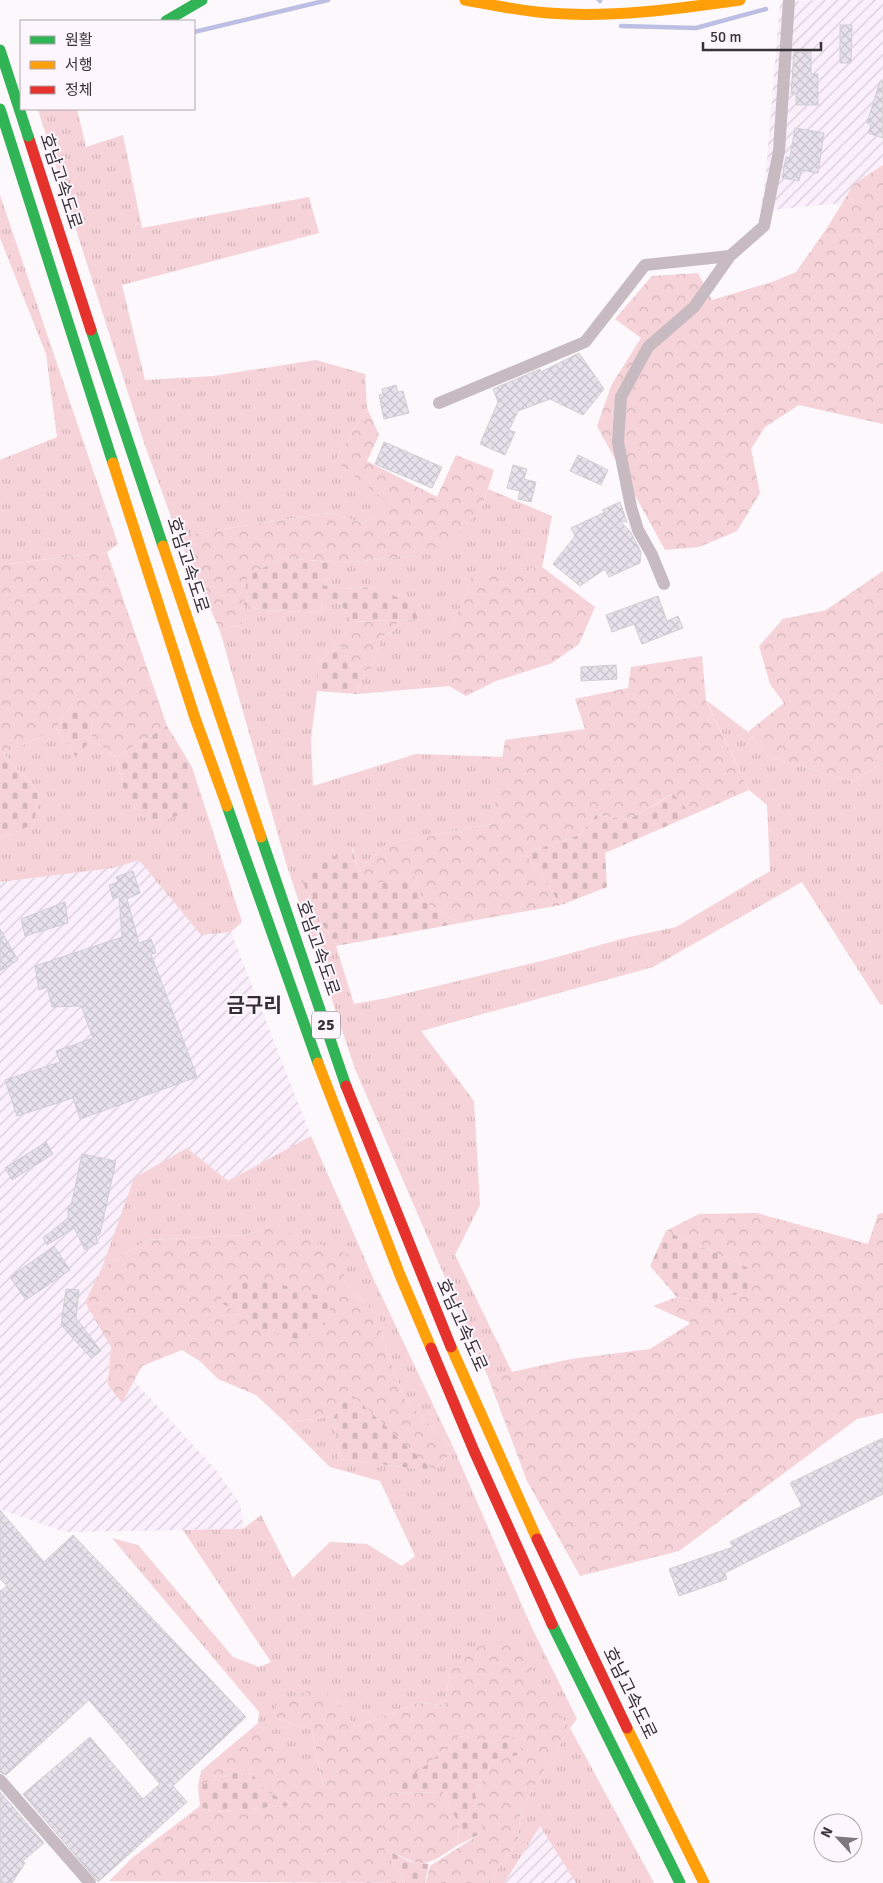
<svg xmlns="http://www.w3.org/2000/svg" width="883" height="1883" viewBox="0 0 883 1883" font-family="Signika,'Noto Sans KR',sans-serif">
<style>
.industrial{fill:url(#industrial-furrows)}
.grass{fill:url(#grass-tufts)}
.forest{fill:url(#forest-crowns)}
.cemetery{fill:url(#cemetery-stones)}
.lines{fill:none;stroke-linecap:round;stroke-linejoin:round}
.stream{stroke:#bcbfe3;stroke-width:4.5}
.building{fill:url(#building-cross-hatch);stroke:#d2cfd3}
.street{stroke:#c8bac1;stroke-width:12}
.fast{stroke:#30b455;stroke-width:11}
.slow{stroke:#ff9f0a;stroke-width:11}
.jam{stroke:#e5322d;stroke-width:11}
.fast-bridge{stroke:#30b455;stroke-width:11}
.labels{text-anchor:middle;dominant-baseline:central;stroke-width:4;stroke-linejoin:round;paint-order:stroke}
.shield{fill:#fef6fe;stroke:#736e73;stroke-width:1}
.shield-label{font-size:16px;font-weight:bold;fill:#373337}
.street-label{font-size:18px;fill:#373337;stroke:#fef6fe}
.quarter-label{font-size:20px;font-weight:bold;fill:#362e36;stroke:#fef6fe}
</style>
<defs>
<pattern id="industrial-furrows" width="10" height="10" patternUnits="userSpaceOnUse" patternTransform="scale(1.25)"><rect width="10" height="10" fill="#faeffa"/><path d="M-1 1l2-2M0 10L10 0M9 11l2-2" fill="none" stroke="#d7cdd7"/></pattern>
<pattern id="grass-tufts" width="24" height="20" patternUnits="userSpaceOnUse" patternTransform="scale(1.25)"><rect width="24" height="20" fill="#f5d3d8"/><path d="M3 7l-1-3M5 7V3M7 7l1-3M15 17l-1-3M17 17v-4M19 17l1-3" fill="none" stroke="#d3b6ba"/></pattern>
<pattern id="forest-crowns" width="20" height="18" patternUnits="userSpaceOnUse" patternTransform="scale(1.25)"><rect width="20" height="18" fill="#f5d3d8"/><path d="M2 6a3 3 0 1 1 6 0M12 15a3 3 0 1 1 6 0" fill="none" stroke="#d3b6ba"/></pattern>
<pattern id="cemetery-stones" width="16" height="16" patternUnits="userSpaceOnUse" patternTransform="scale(1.25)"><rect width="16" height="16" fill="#f5d3d8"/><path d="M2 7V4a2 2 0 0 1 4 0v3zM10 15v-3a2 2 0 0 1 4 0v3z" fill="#d3b6ba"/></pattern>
<pattern id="building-cross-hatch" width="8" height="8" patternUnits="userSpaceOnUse" patternTransform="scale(1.25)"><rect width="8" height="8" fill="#e7e1ec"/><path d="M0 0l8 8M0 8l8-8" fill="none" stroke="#c7c2cb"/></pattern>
</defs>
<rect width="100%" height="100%" fill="#fcf8fc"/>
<!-- industrial -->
<g class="industrial">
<path d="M814 0H883V165L854 184 843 203 760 211 765 182 780 3Z"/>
<path d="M139 860 201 935 231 932 311 1136 228 1181 187 1149 102 1268 86 1302 111 1347 108 1385 122 1403 134 1381 216 1470 240 1504 244 1529 65 1532 0 1509V882L113 868Z"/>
<path d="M540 1826 576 1883H504Z"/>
</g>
<!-- grass -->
<g class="grass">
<path d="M77 109 86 147 123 135 142 228 309 197 319 233 122 285 145 380 213 376 316 360 365 374 367 408 335 461 392 505 364 523 328 513 178 536 143 440 38 110Z"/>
<path d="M0 195 118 544 107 552 0 565V460L57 437 46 354 0 238Z"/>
<path d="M488 489 552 516 542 567 473 573 449 637V686L357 694 365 671 372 668 381 637 395 630 398 620 417 619 373 587 343 589 322 585 343 563 417 555 481 510Z"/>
<path d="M321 601H339L352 622 337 645 317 664V691L311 739 313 786 416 754 503 757 492 824 387 844 358 870 353 848 309 902 336 946 354 1004 387 998 550 959 625 938 676 927 770 871 767 805 749 790 706 700 748 732 767 756 852 781 883 763V1005L880 1004 802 882 653 967 421 1031 474 1101 480 1205 455 1255 512 1372 488 1377 355 1069 286 863 220 631 242 624 244 605 265 610 322 613Z"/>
<path d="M56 729 76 757 91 740 117 757 124 791 192 810V767L242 922 231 932 201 935 139 860 113 868 0 882V839L34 824 39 793 4 754Z"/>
<path d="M311 1136 374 1280 454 1449 530 1624 577 1719 570 1728 654 1883H576L540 1826 504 1883H488L518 1840 521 1809 570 1728 538 1691 525 1648 450 1670 445 1705 418 1703 355 1727 335 1697 275 1718 312 1730 323 1786 258 1723 259 1712 112 1538 138 1545 233 1657 259 1667 271 1662 183 1530 243 1529 261 1515 293 1578 330 1542 367 1544 402 1566 415 1556 380 1481 330 1467 285 1422 334 1417 339 1459 434 1471 454 1449 405 1400 387 1352 378 1317 343 1280 271 1226 246 1235 147 1240 102 1268 134 1178 187 1148 228 1181Z"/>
</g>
<!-- forest -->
<g class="forest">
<path d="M883 165V424L799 405 765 427 751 449 760 493 737 531 699 547 665 550 597 426 612 384 641 338 615 319 652 276 698 273 712 300 775 281 796 272 827 228 854 184Z"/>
<path d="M367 408 379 435 367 461 437 497 456 455 494 470 481 510 448 545 417 555 343 563 283 558 248 576 242 624 220 631 178 536 328 513 364 523 391 505 335 461Z"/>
<path d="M107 552 167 726 117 757 91 740 92 718 71 705 56 729 4 754 0 750V565Z"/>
<path d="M542 567 595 607 579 644 552 663 496 681 466 696 449 686V637L473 572Z"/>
<path d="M883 571V763L852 781 767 756 748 732 784 703 770 684 759 646 783 619 826 610Z"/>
<path d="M398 620 395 630 381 637 372 668 365 671 347 664 348 650 337 645 352 622Z"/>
<path d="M702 656 706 701 749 790 692 815 672 794 628 820 596 815 580 835 525 853 561 905 460 923 423 901 414 877 370 885 358 870 387 844 492 824 505 740 585 729 575 699 628 688 631 667Z"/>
<path d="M757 1213 868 1244 878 1214 883 1213V1413L857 1419 679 1551 580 1576 527 1481 488 1377 571 1359 650 1349 691 1323 653 1306 677 1297 707 1302 749 1268 666 1231 699 1214Z"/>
<path d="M271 1226 349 1255 343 1280 378 1317 387 1352 405 1400 454 1449 434 1471 348 1391 334 1417 285 1422 256 1395 218 1379 201 1362 182 1350 142 1366 122 1403 108 1385 111 1347 85 1302 102 1268 147 1240 246 1235Z"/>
<path d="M505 1641 525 1648 539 1691 570 1728 521 1809 518 1840 488 1883H426L430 1866 483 1832 475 1793 494 1759 512 1737 494 1742 459 1736 430 1762 390 1793 443 1792 459 1825 458 1845C419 1871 425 1866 384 1849L405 1883 109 1881 132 1858 200 1806 213 1812 296 1805 267 1792 247 1768 198 1786 201 1771 258 1723 323 1785 312 1730 275 1718 276 1705 314 1688 335 1697 355 1727 418 1703 445 1705 450 1670 476 1647Z"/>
</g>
<!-- cemetery -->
<g class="cemetery">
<path d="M283 558 343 563 322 585 343 589 373 587 412 603 418 619 352 622 339 601H321L322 613 265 610 244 605 247 576Z"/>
<path d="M337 645 348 650 347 664 365 671 357 694 317 691V664Z"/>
<path d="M71 705 92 717 91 740 76 757 56 729Z"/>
<path d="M167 726 192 767V810L155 824 124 791 117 757Z"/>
<path d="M0 750 39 793 34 824 0 839Z"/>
<path d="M673 794 692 815 605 853 607 887 561 905 525 853 580 835 596 815 628 820Z"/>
<path d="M352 848 358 870 370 884 414 877 423 901 460 923 336 946 309 902 301 873Z"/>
<path d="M666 1231 749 1268 748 1291 707 1302 677 1297 650 1266Z"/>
<path d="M270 1281 329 1299 331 1320 299 1340 261 1329 219 1301 234 1283Z"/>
<path d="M348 1391 434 1471 339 1459 334 1417Z"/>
<path d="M459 1736 494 1742 512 1736 525 1754 494 1759 475 1793 484 1832 458 1845 459 1825 443 1792 388 1793 430 1762Z"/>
<path d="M247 1768 267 1792 297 1805 213 1812 200 1806 198 1786Z"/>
<path d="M383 1848 411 1862 429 1864 425 1883H405Z"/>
</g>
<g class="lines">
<!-- stream -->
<g class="stream">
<path d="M599 0 600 1"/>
<path d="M621 26 696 28 766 9"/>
<path d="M194 32 328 0"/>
</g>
</g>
<!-- building -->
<g class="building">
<path d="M840 25H852L851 63H840Z"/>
<path d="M794 52H811V74H818V105H796V94H791Z"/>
<path d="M880 81H883V138L868 133 871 125 867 123Z"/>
<path d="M795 128 824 133 818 173 801 170 799 181 782 178 786 157H790Z"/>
<path d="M579 353 604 389 583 415 550 399 518 411 509 430 515 432 505 455 480 444 498 402 493 389 540 369 541 372Z"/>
<path d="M396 385 398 392 403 391 409 413 384 419 379 395 383 394 382 389Z"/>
<path d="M384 442 442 467 432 488 375 464Z"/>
<path d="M578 455 608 470 601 485 570 471Z"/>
<path d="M513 465 527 469 524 479 536 482 531 502 518 499 520 491 507 488Z"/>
<path d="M620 502 627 522 620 521 630 531 641 552 640 563 609 577 605 569 580 586 553 564 575 536 571 528 605 512 602 510Z"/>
<path d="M658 596 667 621 678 616 683 628 642 644 634 624 612 632 606 615Z"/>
<path d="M616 665 617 679 581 681V667Z"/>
<path d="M133 871 140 893 127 899 139 943 151 939 156 953 151 954 197 1077 80 1119 73 1098 17 1116 5 1080 60 1062 56 1051 93 1038 81 1006 52 1007 47 987 39 990 35 966 122 937 119 897 113 899 109 885 118 882 116 877Z"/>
<path d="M65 902 68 923 25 936 21 919Z"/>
<path d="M0 929 18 960 0 971Z"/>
<path d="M46 1142 53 1154 12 1180 5 1168Z"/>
<path d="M82 1154 116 1161 100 1234 96 1237 98 1243 85 1250 74 1228 47 1245 43 1238 68 1218V1206H71Z"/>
<path d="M54 1246 70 1270 26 1300 10 1277Z"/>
<path d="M66 1289 79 1290 76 1318 101 1351 91 1358 61 1325Z"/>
<path d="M883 1438V1494L725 1573 727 1579 679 1596 669 1569 733 1547 730 1542 802 1506 790 1483Z"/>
<path d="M0 1510 44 1562 73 1535 246 1717 173 1786 187 1802 98 1882 23 1794 90 1737 143 1799 160 1784 89 1700 6 1775 0 1772V1591L7 1586 0 1579Z"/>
<path d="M0 1792 44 1843 23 1861 25 1863 12 1883H0Z"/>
</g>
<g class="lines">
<!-- street -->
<g class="street">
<path d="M439 403 585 342 645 265 730 256"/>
<path d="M664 584 652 555 638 530 631 507 618 442 621 397 648 347 694 307 730 256 764 226 779 151 789 0"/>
<path d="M0 1780 90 1883"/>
</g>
<!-- fast -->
<g class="fast">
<path d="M166 21 202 0"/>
<path d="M0 109 113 463"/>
<path d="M91 330 163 546"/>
<path d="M227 806 318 1063"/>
<path d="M261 837 346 1086"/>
<path d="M552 1624 680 1883"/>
</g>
<!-- slow -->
<g class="slow">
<path d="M465 0C493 5 520 11 548 13 612 18 677 9 740 0"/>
<path d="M113 463 194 715 227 806"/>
<path d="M163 546 261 837"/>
<path d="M318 1063 400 1275 431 1348"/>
<path d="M451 1347 537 1539"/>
<path d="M627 1728 704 1883"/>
</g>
<!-- jam -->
<g class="jam">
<path d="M28 136 91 330"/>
<path d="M346 1086 451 1347"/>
<path d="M431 1348 474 1451 552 1624"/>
<path d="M537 1539 627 1728"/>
</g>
<!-- fast-bridge -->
<path class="fast-bridge" d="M0 50 28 136"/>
</g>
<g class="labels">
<!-- shield labels -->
<rect class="shield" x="312" y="1011.5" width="28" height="27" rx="4"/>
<g class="shield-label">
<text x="326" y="1025">25</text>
</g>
<!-- street labels -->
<g class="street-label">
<text transform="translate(61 181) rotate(72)">호남고속도로</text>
<text transform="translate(188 565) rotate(72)">호남고속도로</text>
<text transform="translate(318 948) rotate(71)">호남고속도로</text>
<text transform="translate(462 1325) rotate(66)">호남고속도로</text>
<text transform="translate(630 1693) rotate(64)">호남고속도로</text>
</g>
<!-- quarter labels -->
<g class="quarter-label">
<text x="254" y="1005">금구리</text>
</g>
</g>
<!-- legend -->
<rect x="20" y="20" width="175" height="90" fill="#fef6fe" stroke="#aea8ae"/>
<rect x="30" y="36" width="25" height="8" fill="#30b455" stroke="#aea8ae"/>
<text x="65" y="45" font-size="15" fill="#373337">원활</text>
<rect x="30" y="61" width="25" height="8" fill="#ff9f0a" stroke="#aea8ae"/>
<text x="65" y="70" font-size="15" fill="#373337">서행</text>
<rect x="30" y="86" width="25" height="8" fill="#e5322d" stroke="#aea8ae"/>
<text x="65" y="95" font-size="15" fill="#373337">정체</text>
<!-- north arrow -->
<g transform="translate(838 1838) rotate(296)"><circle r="24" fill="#fef6fe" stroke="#aea8ae"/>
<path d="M0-4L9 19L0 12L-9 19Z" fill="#7c787c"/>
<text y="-8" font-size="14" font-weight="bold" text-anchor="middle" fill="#373337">N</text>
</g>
<!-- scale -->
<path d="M703 42v8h118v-8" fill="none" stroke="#373337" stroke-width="2.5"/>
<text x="710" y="42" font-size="15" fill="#373337" stroke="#fef6fe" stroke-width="4" paint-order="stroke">50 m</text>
</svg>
